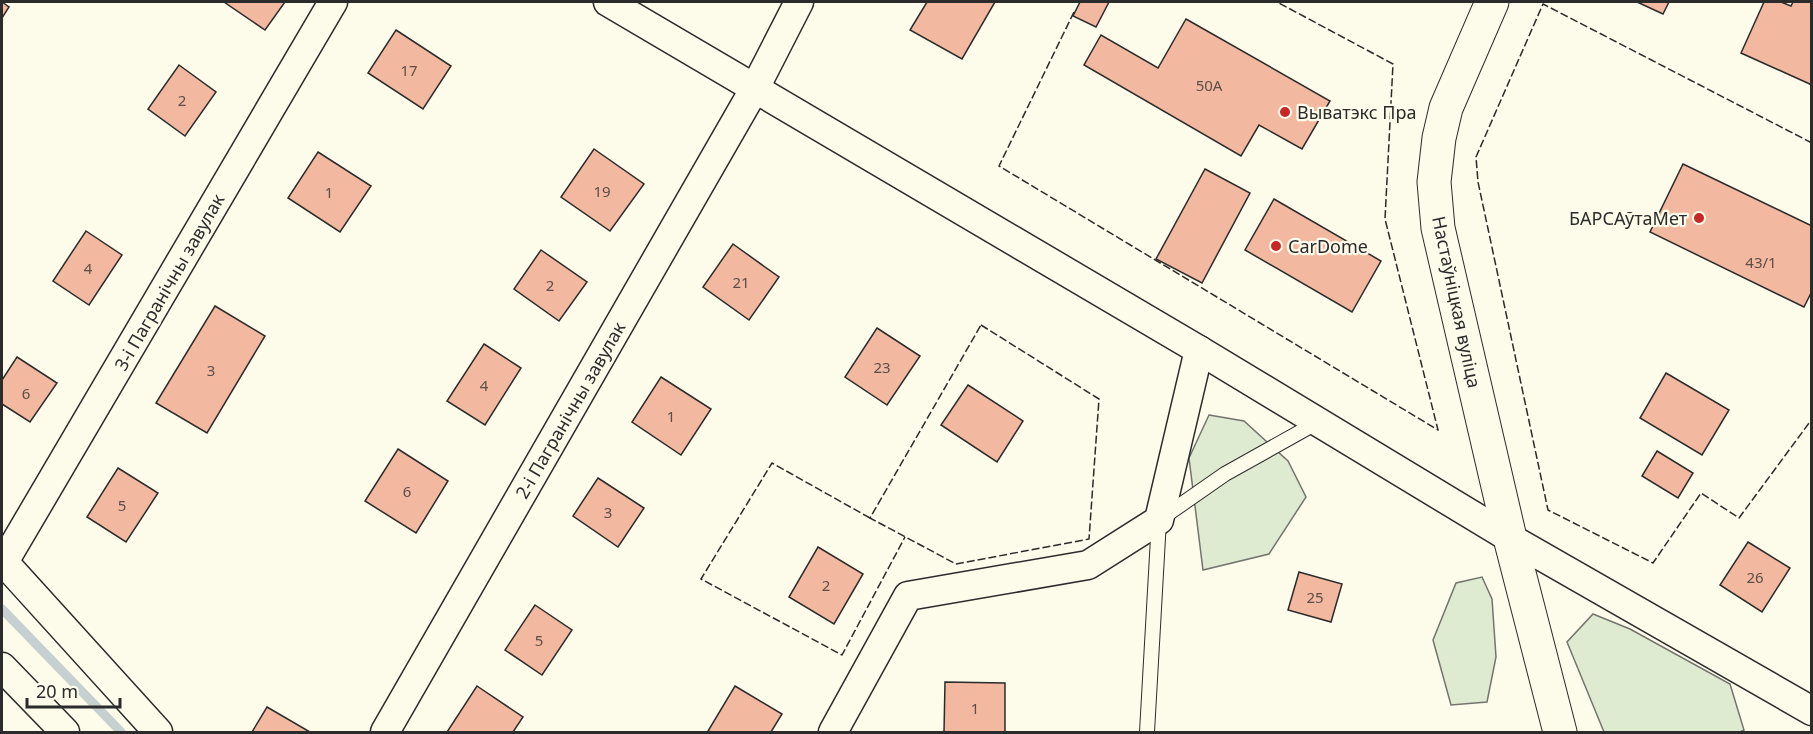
<svg xmlns="http://www.w3.org/2000/svg" width="1813" height="734" viewBox="0 0 1813 734" font-family="'Noto Sans',sans-serif">
<style>
.green{fill:#deebd1;stroke:#74746e;stroke-width:1.5}
.lines{fill:none;stroke-linecap:round;stroke-linejoin:round}
.stream{stroke:#c7d0d0;stroke-width:9}
.building{fill:#f2b8a0;stroke:#2b2b2b;stroke-width:1.5}
.service-casing{stroke:#2b2b2b;stroke-width:16}
.minor-casing{stroke:#2b2b2b;stroke-width:31}
.tertiary-casing{stroke:#2b2b2b;stroke-width:35}
.service{stroke:#fdfbea;stroke-width:14}
.minor{stroke:#fdfbea;stroke-width:28}
.tertiary{stroke:#fdfbea;stroke-width:33}
.fence{stroke:#2b2b2b;stroke-width:1.5;stroke-dasharray:8 3;stroke-linecap:butt}
.poi-dot{fill:#c62828;stroke:#fdfbea;stroke-width:2}
.labels{text-anchor:middle;dominant-baseline:central;stroke-width:4.5;stroke-linejoin:round;paint-order:stroke}
.number-label{font-size:15px;fill:#5d4e48}
.poi-label{font-size:18px;fill:#2b2b2b;stroke:#fdfbea;text-anchor:start}
.street-label{font-size:18px;fill:#2b2b2b;stroke:#fdfbea}
</style>
<rect width="100%" height="100%" fill="#fdfbea"/>
<!-- green -->
<g class="green">
<path d="M1209 415 1244 421 1288 461 1306 497 1269 554 1203 570 1189 458Z"/>
<path d="M1482 577 1492 599 1496 657 1487 702 1451 705 1433 640 1456 583Z"/>
<path d="M1593 614 1630 629 1730 684 1744 730 1740 732H1604L1567 642Z"/>
</g>
<g class="lines">
<!-- stream -->
<path class="stream" d="M2 609 121 732"/>
</g>
<!-- building -->
<g class="building">
<path d="M2 2 9 7 2 18Z"/>
<path d="M224 2H285L265 30Z"/>
<path d="M927 2H995L962 59 910 30Z"/>
<path d="M1080 2H1109L1096 27 1073 16Z"/>
<path d="M1637 2H1669L1663 14Z"/>
<path d="M1764 2H1781L1791 6 1793 2H1812V85L1741 53Z"/>
<path d="M1186 19 1330 101 1302 149 1259 125 1241 156 1084 65 1101 35 1158 68Z"/>
<path d="M396 30 451 66 423 109 368 73Z"/>
<path d="M179 65 216 92 185 136 148 109Z"/>
<path d="M594 149 644 184 610 231 561 197Z"/>
<path d="M318 152 371 186 340 232 288 198Z"/>
<path d="M1683 164 1812 226V291L1804 307 1650 232Z"/>
<path d="M1205 169 1250 193 1202 283 1156 259Z"/>
<path d="M1274 199 1381 261 1352 312 1245 250Z"/>
<path d="M86 231 122 255 89 305 53 281Z"/>
<path d="M733 244 779 277 749 320 703 287Z"/>
<path d="M541 250 587 282 559 321 514 289Z"/>
<path d="M215 306 265 336 207 433 156 403Z"/>
<path d="M877 328 920 356 887 405 845 377Z"/>
<path d="M484 344 521 368 485 425 447 401Z"/>
<path d="M17 357 57 383 30 422 2 404V380Z"/>
<path d="M1666 373 1729 410 1702 455 1640 418Z"/>
<path d="M661 377 711 409 681 455 632 422Z"/>
<path d="M968 385 1023 421 997 462 941 425Z"/>
<path d="M398 449 448 481 416 533 365 501Z"/>
<path d="M1657 451 1693 473 1678 498 1642 476Z"/>
<path d="M118 468 158 493 126 542 87 517Z"/>
<path d="M598 478 644 508 618 547 573 516Z"/>
<path d="M1748 542 1790 568 1762 612 1720 585Z"/>
<path d="M818 547 863 574 834 624 789 597Z"/>
<path d="M1299 572 1342 584 1331 622 1288 610Z"/>
<path d="M535 605 572 630 542 675 505 650Z"/>
<path d="M945 682 1005 683V732H944Z"/>
<path d="M477 686 523 717 513 732H447Z"/>
<path d="M735 686 782 714 771 732H711L708 731Z"/>
<path d="M267 707 310 732H252Z"/>
</g>
<g class="lines">
<!-- service casing -->
<g class="service-casing">
<path id="service" d="M1147 732 1159 520 1225 474 1318 422"/>
</g>
<!-- minor casing -->
<g class="minor-casing">
<g id="minor">
<path d="M608 2 1199 350 1510 538 1812 711"/>
<path d="M2 560 158 732"/>
<path d="M4 562 333 2"/>
<path d="M2 667 65 732"/>
<path d="M385 732 755 88 799 2"/>
<path d="M833 732 908 596 1088 565 1159 520 1199 350"/>
</g>
</g>
<!-- tertiary casing -->
<g class="tertiary-casing">
<path id="tertiary" d="M1492 2 1446 108 1439 138 1434 182 1438 228 1510 538 1560 732"/>
</g>
<!-- service -->
<use href="#service" class="service"/>
<!-- minor -->
<use href="#minor" class="minor"/>
<!-- tertiary -->
<use href="#tertiary" class="tertiary"/>
<!-- fence -->
<g class="fence">
<path d="M1074 12 999 166 1438 430 1385 219 1393 64 1277 2"/>
<path d="M1812 143 1543 4 1476 157 1478 182 1548 510 1653 563 1701 493 1739 518 1812 419"/>
<path d="M981 325 1099 399 1089 539 956 564 870 518Z"/>
<path d="M870 518 772 463 701 579 842 655 905 537"/>
</g>
</g>
<!-- markers -->
<g class="poi-dot">
<circle cx="1285" cy="112" r="6"/>
<circle cx="1699" cy="218" r="6"/>
<circle cx="1276" cy="246" r="6"/>
</g>
<g class="labels">
<!-- number labels -->
<g class="number-label">
<text x="409" y="70">17</text>
<text x="1209" y="85">50А</text>
<text x="182" y="100">2</text>
<text x="602" y="191">19</text>
<text x="329" y="192">1</text>
<text x="1761" y="262">43/1</text>
<text x="88" y="268">4</text>
<text x="741" y="282">21</text>
<text x="550" y="285">2</text>
<text x="882" y="367">23</text>
<text x="211" y="370">3</text>
<text x="484" y="385">4</text>
<text x="26" y="393">6</text>
<text x="671" y="416">1</text>
<text x="407" y="491">6</text>
<text x="122" y="505">5</text>
<text x="608" y="512">3</text>
<text x="1755" y="577">26</text>
<text x="826" y="585">2</text>
<text x="1315" y="597">25</text>
<text x="539" y="640">5</text>
<text x="975" y="708">1</text>
</g>
<!-- poi labels -->
<g class="poi-label">
<text x="1297" y="112">Выватэкс Пра</text>
<text x="1687" y="218" text-anchor="end">БАРСАўтаМет</text>
<text x="1288" y="246">CarDome</text>
</g>
<!-- street labels -->
<g class="street-label">
<text transform="translate(169 282) rotate(-60)">3-і Пагранічны завулак</text>
<text transform="translate(1457 302) rotate(78)">Настаўніцкая вуліца</text>
<text transform="translate(570 410) rotate(-60)">2-і Пагранічны завулак</text>
</g>
</g>
<!-- border -->
<rect width="1813" height="734" fill="none" stroke="#2b2b2b" stroke-width="6"/>
<!-- scale -->
<path d="M27 698v9h93v-9" fill="none" stroke="#2b2b2b" stroke-width="3"/>
<text x="36" y="698" font-size="18" fill="#2b2b2b" stroke="#fdfbea" stroke-width="4.5" paint-order="stroke">20 m</text>
</svg>
